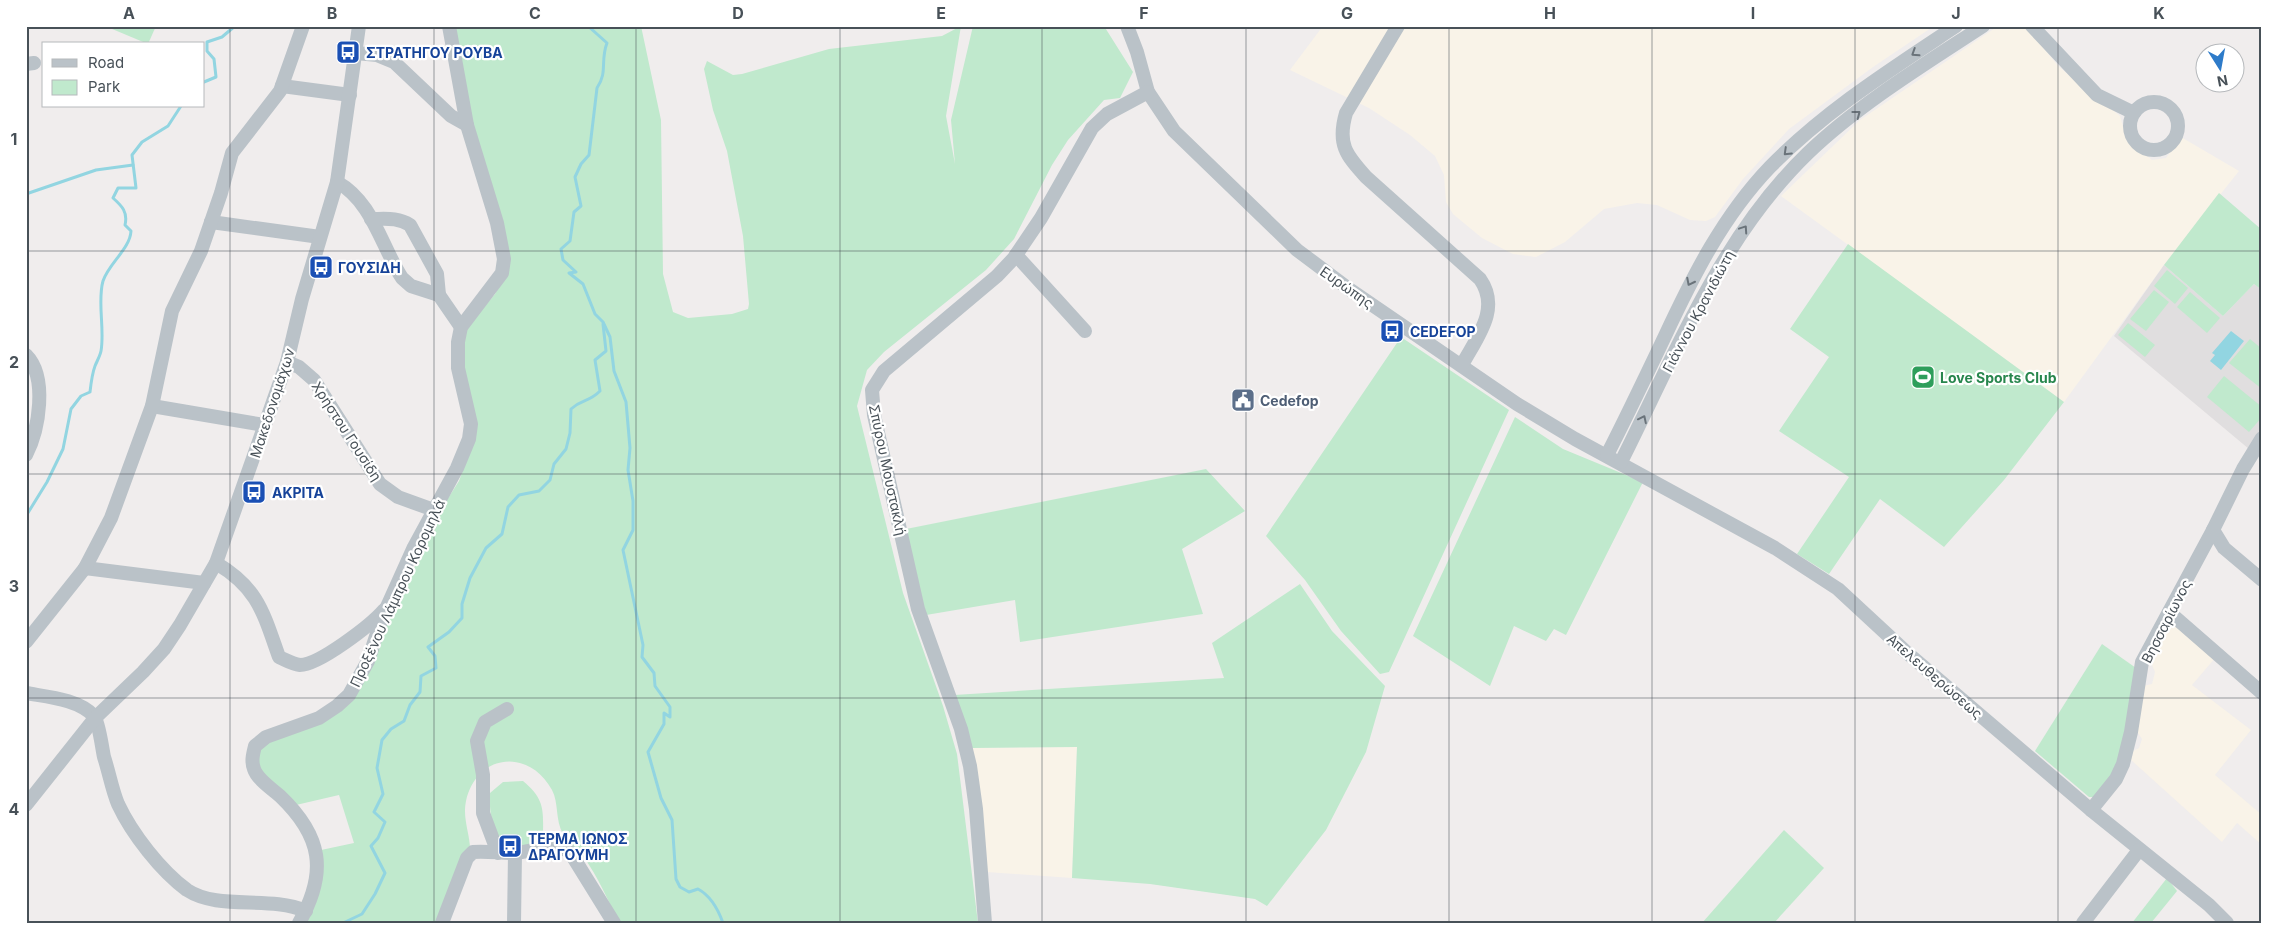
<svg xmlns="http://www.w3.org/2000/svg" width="2288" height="949" viewBox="0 0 2288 949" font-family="Inter,sans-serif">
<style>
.commercial{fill:#f9f3e8}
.education{fill:#e0dedf}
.green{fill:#c0e9cd}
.water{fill:#92d5e1}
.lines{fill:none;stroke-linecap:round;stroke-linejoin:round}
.stream{stroke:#92d5e1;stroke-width:3}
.minor{stroke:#bac2c8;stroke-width:14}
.oneway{stroke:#6a737a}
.grid{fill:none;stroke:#485158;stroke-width:1;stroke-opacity:0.55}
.labels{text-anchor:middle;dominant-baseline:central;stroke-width:4.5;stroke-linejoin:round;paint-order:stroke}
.transit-label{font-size:14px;font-weight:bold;fill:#164399;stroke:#fff;text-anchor:start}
.street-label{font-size:14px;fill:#485158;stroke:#fff}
.leisure-label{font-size:14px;font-weight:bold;fill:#27864d;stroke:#fff;text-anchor:start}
.service-label{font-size:14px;font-weight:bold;fill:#4e5e75;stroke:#fff;text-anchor:start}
.neatline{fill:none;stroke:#485158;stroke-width:2}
.grid-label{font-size:16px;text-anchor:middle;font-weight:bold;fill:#485158}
</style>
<rect width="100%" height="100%" fill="#f0eded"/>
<!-- commercial -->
<g class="commercial">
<path d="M1323 26H1934L1873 67 1789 129 1743 179 1715 217 1706 221 1690 220 1657 205 1637 203 1604 209 1565 242 1536 257 1513 254 1482 238 1453 214 1446 202 1444 175 1435 156 1410 135 1369 108 1290 70Z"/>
<path d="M1998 26 2026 27 2059 67 2120 116 2126 138 2152 160 2166 158 2181 137 2239 171 2164 265 2064 402 1781 196 1860 120Z"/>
<path d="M2170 617 2216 657 2192 685 2251 730 2215 775 2262 815V845L2237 823 2222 842 2131 760 2133 751 2139 748 2142 739 2136 730 2143 686 2152 684 2155 672 2150 660Z"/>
<path d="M1077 747 1072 878 987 872 972 748Z"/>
</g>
<!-- education -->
<path class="education" d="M2164 265 2223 316 2254 284 2262 290V429L2249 449 2114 336Z"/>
<!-- green -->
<g class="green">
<path d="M105 26H156L148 44Z"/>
<path d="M455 26H641L661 120 663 274 673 312 688 318 732 314 748 309 749 304 743 236 727 151 713 110 704 69 707 61 733 75 742 74 829 49 942 36 961 26 946 116 955 164 951 120 973 26H1104L1133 72 1120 98 1104 100 1068 140 1052 165 1014 239 986 270 884 352 867 370 857 406 903 593 943 706 957 754 978 923H619C608 900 598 877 583 856 578 848 567 843 563 834 555 820 559 803 552 790 529 748 477 753 466 801 462 819 471 836 470 853 469 863 445 911 439 923H305L321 850 354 843 339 795 296 805 261 771 256 759 259 750 266 742 343 707 394 603 419 559 438 514 459 481 470 450 462 395 463 340 469 325 495 294 502 281Z"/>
<path d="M2219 193 2262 230V290L2254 284 2223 316 2164 265Z"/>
<path d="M1848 244 2064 402 2004 480 1944 547 1880 499 1829 574 1797 554 1849 477 1779 431 1829 357 1790 329Z"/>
<path d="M2167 270 2188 288 2175 304 2154 286Z"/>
<path d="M2154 290 2169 302 2146 331 2130 319Z"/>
<path d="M2190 292 2220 318 2207 333 2177 307Z"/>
<path d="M2128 323 2155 345 2145 357 2118 335Z"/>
<path d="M1401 337 1509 410 1389 672 1380 674 1341 631 1305 580 1266 536Z"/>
<path d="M2250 339 2262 349V389L2229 363Z"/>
<path d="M2224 376 2262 407V417L2249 432 2207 397Z"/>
<path d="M1515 417 1563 449 1643 482 1566 635 1554 629 1546 641 1514 626 1490 686 1413 636Z"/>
<path d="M1206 469 1245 511 1182 549 1203 614 1020 642 1015 600 926 615 906 529Z"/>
<path d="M1300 584 1332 631 1385 686 1366 752 1326 830 1267 906 1255 899 1150 884 1072 878 1077 747 972 748 954 695 1224 678 1212 643Z"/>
<path d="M2102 644 2136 668 2124 747 2110 783 2095 797H2089L2035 751Z"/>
<path d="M523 781C546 800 543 811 543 839L530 846 503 844C492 827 489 814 490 793L503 782Z"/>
<path d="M1784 830 1824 868 1774 923H1702Z"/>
<path d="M2167 878 2177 891 2151 923H2132Z"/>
</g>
<!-- water -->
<path class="water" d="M2231 331 2244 341 2221 370 2210 361 2215 355 2212 353Z"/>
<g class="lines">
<!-- stream -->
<g class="stream">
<path d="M588 26 607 43C600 61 608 72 597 88L589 155 581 164 575 177 581 206 574 212 570 241 561 249 563 260 576 272 569 273 583 284 595 314 603 322 610 337 614 371 626 402 630 448 628 470 633 501V530L623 550 643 645 642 657 654 673 655 686 670 707V717L664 713V724L648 752 661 798 672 820 676 879 680 887 689 892 698 889C711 896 718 909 723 923"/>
<path d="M204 82 216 77 214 59 207 51V42L222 37 235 26"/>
<path d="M26 194 96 170 133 165"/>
<path d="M26 516 47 482 63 449 71 409 81 396 90 392C91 383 92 374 95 366 97 361 100 356 101 351 105 329 97 302 103 281 109 263 130 249 131 231L125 225C128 212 122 206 113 198L118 188H136L132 155 142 142 168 126 181 106"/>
<path d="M343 923 362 914 375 894 385 873 371 846 378 838 385 822 374 812 383 794 377 768 382 740 391 729 404 721 410 705 420 692 421 676 436 668 435 656 428 647 449 632 462 618V604L470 578 486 548 502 534 508 507 519 495 539 491 550 480 554 464 566 449 570 433 571 409C583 398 588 403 600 391L595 360 606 351 603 324"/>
</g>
<!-- minor -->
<g class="minor">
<path d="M1127 26 1137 52 1148 92 1174 131 1297 250 1349 289 1517 404 1575 439 1775 548 1838 589 1905 651 2091 810 2209 905 2227 923"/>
<path d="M1398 26 1346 113C1337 144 1346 155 1366 177L1480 279C1501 309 1477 337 1462 365"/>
<path d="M2032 26 2097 95 2134 113"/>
<path d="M356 53 377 55 394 62 451 116 467 125"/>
<path d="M26 64 34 63"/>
<path d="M282 86 350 95"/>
<circle cx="2154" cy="126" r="24"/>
<path d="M337 182C373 202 381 246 402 278L411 286 439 295 461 327"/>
<path d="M371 219C385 219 398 217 410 225L437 274 439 295"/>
<path d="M211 222 320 237"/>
<path d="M1016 255 1085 331"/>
<path d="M26 355C48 377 39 430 26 455"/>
<path d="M287 362 299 367 314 380 380 484 398 497 434 510"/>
<path d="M152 406 264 425"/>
<path d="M1607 455C1627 416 1646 376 1665 336 1693 276 1723 216 1770 167 1825 111 1890 70 1956 26"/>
<path d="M1621 462C1675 355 1720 238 1808 153 1858 105 1925 64 1983 26"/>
<path d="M2213 530 2224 548 2262 580"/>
<path d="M216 563C258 588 263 612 279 657 286 660 292 664 300 665 319 665 371 625 384 610"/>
<path d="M85 568 204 583"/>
<path d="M2169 612 2262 693"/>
<path d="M26 642 85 568 111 518 152 406 172 311 201 251 221 193 232 153 280 91 303 26"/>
<path d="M26 693C48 697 78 699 94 716 99 722 102 748 104 757 109 772 112 790 118 804 132 834 161 871 187 890 219 911 269 895 306 911"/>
<path d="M26 805 95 718 143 672 164 649 180 625 216 563 287 362 302 299 337 182 359 26"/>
<path d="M2091 810 2116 779 2123 764 2131 732 2142 662 2213 530 2243 469 2262 438"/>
<path d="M498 853 483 813V775L477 741 485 722 507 709"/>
<path d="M299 923C328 872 322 836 280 796 272 789 257 779 254 769 251 761 253 754 255 746L266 737 319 718 337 706 349 695 368 661 382 618 414 547 457 468 469 439 471 424 458 368V342L461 327 502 273 504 259 497 223 467 125 449 26"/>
<path d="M442 923 467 858 473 852C487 851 500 853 513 853 534 853 550 840 570 852L614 923"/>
<path d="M514 923 515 853"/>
<path d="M985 923 976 809 970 766 961 729 918 609 874 415 872 390 884 371 997 276 1014 258 1041 218 1092 128 1107 114 1148 92"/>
<path d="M2083 923 2139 850"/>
</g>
</g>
<!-- one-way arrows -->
<defs><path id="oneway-chevron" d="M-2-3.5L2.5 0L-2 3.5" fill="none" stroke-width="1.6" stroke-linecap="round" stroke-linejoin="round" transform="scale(1.25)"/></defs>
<g class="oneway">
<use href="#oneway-chevron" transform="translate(1915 53) rotate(147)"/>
<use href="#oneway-chevron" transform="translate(1857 114) rotate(-37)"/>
<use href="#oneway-chevron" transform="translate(1787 152) rotate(136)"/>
<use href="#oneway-chevron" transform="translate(1744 229) rotate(-56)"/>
<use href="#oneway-chevron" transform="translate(1690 282) rotate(117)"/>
<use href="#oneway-chevron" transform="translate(1643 419) rotate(-64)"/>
</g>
<!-- grid -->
<path class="grid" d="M230 26V923M434 26V923M636 26V923M840 26V923M1042 26V923M1246 26V923M1449 26V923M1652 26V923M1855 26V923M2058 26V923M26 251H2262M26 474H2262M26 698H2262"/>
<!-- icons -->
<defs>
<g id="bus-square" transform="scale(1.25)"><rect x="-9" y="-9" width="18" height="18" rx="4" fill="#1a4fb4" stroke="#fff"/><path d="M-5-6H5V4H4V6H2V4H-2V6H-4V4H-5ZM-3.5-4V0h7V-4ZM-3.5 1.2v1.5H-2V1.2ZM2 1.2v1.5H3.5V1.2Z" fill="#fff"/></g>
<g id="stadium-square" transform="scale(1.25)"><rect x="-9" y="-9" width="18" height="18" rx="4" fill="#2e9e5b" stroke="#fff"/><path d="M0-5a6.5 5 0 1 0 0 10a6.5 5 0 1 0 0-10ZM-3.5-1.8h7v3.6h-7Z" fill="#fff"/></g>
<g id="civic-square" transform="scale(1.25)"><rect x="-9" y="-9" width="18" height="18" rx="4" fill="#5c6f8a" stroke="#fff"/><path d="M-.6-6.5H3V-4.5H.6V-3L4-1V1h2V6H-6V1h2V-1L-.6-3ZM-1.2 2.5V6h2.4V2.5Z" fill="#fff"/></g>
</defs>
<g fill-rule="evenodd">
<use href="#bus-square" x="348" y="52"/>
<use href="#bus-square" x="321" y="267"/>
<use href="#bus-square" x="1392" y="331"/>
<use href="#stadium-square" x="1923" y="377"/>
<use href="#civic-square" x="1243" y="400"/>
<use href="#bus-square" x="254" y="492"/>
<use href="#bus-square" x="510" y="846"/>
</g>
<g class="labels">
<!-- transit labels -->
<g class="transit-label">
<text x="366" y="52">ΣΤΡΑΤΗΓΟΥ ΡΟΥΒΑ</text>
<text x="338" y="267">ΓΟΥΣΙΔΗ</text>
<text x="1410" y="331">CEDEFOP</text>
<text x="272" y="492">ΑΚΡΙΤΑ</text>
<text x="528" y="838">ΤΕΡΜΑ ΙΩΝΟΣ<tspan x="528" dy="16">ΔΡΑΓΟΥΜΗ</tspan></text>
</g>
<!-- street labels -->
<g class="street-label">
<text transform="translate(1347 287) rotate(35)">Ευρώπης</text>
<text transform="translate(1698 311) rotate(-62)">Γιάννου Κρανιδιώτη</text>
<text transform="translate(272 403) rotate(-72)">Μακεδονομάχων</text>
<text transform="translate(347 431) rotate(57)">Χρήστου Γουσίδη</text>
<text transform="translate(888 470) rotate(78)">Σπύρου Μουστακλή</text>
<text transform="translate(397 593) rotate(-65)">Προξένου Λάμπρου Κορομηλά</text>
<text transform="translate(2166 621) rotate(-63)">Βησσαρίωνος</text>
<text transform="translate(1935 676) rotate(41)">Απελευθερώσεως</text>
</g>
<!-- leisure labels -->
<g class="leisure-label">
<text x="1940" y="377">Love Sports Club</text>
</g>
<!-- service labels -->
<g class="service-label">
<text x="1260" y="400">Cedefop</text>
</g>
</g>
<!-- border -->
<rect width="2288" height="949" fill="none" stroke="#ffffff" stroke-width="55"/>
<!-- legend -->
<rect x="42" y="42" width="162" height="65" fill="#ffffff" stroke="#b6b9bc"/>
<rect x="52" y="59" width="25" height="8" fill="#bac2c8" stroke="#b6b9bc"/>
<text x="88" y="68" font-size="15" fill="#485158">Road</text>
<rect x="52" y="80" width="25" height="15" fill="#c0e9cd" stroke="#b6b9bc"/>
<text x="88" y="92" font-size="15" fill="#485158">Park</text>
<!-- north arrow -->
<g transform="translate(2220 68) rotate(169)"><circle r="24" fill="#ffffff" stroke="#b6b9bc"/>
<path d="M0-4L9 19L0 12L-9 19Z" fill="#2e7bc9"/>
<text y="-8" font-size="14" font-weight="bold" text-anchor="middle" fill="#485158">N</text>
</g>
<rect x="28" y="28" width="2232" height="894" class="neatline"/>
<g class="grid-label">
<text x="129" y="19">A</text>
<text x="332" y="19">B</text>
<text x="535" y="19">C</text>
<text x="738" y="19">D</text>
<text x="941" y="19">E</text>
<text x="1144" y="19">F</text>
<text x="1347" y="19">G</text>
<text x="1550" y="19">H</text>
<text x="1753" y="19">I</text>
<text x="1956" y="19">J</text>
<text x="2159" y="19">K</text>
<text x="14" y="145">1</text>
<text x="14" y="368">2</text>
<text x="14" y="592">3</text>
<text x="14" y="815">4</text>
</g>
</svg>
